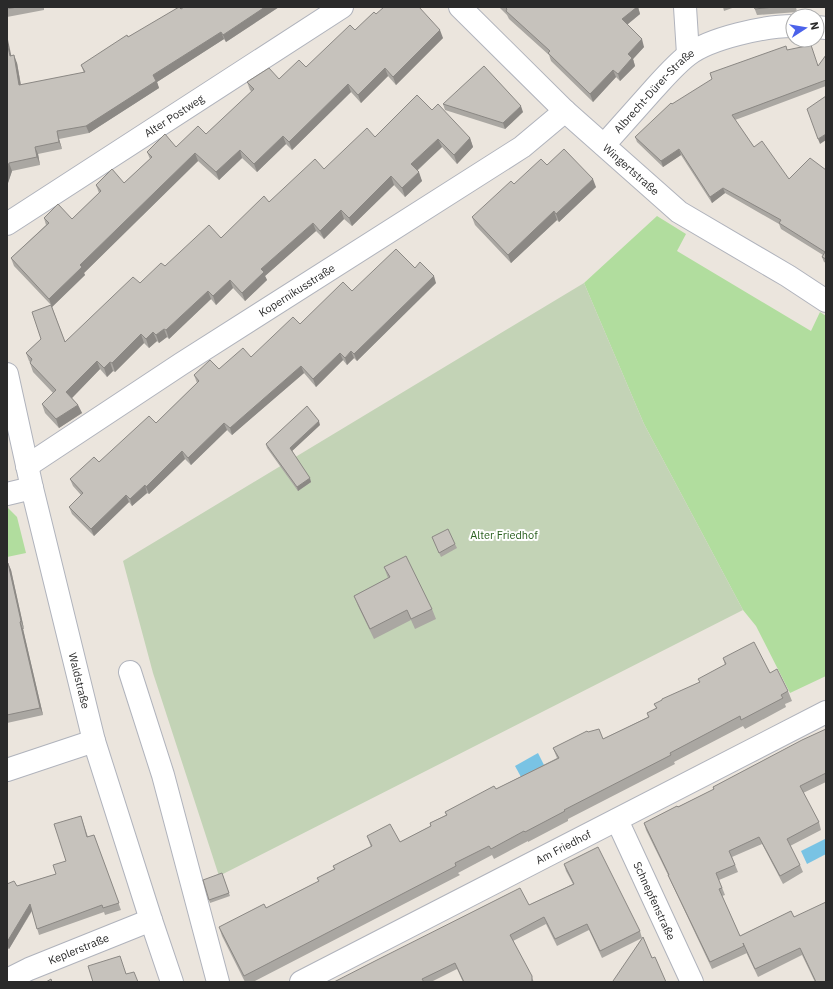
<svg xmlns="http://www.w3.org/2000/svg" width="833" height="989" viewBox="0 0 833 989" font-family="'IBM Plex Sans',sans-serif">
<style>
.green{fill:#b1dd9e}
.cemetery{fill:#c3d3b6}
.water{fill:#79c3e4}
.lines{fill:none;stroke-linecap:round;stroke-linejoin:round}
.minor-casing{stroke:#b0b3bc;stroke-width:24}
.minor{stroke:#fff;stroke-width:22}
.wall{fill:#aaa7a2}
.shaded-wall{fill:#8b8884}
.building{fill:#c6c2bc;stroke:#8b8884}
.labels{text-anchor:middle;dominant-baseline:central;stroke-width:4;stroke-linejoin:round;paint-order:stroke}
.street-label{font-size:11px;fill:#2a2a2a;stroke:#fff}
.park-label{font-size:11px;fill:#2b6020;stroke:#fff}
</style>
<rect width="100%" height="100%" fill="#ebe5dd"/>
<!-- green -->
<g class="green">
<path d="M657 216 686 234 677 251 811 331 820 312 826 316V676L790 693 756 626 743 610 644 424 584 283Z"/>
<path d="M7 507 17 517 26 553 7 557Z"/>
</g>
<!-- cemetery -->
<path class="cemetery" d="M584 283 644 424 743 610 219 876 153 673 123 561Z"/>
<!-- water -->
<g class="water">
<path d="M538 753 544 765 521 777 515 766Z"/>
<path d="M825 839 826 842V854L807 864 801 851Z"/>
</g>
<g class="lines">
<!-- minor casing -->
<g class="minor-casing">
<g id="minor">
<path id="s1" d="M460 7 565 111 679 212 788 276 826 301"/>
<path d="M685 7 688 54"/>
<path d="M817 27 826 28"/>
<path id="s2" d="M604 145C620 127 637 108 653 90 664 78 675 65 688 55 710 38 765 26 793 26"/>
<path id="s3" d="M7 224 342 7"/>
<path id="s4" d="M7 374 32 488 94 741 151 920 172 982"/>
<path id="s5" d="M27 466 181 364 522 147 565 111"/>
<path d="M7 494 32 488"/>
<path d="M130 672 163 775 218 982"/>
<path d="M7 770 94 741"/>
<path id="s6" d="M617 820 692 982"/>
<path id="s7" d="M7 980 29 969 151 920"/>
<path id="s8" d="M301 982 826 712"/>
</g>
</g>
<!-- minor -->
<use href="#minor" class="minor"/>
</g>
<!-- wall -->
<g class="wall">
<path d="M7 7H44V10L7 17Z"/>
<path d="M279 7 226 42 224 39 157 82 159 88 89 133 59 139 62 149 38 154 40 165 12 171 7 186 11 56 17 63 21 85 84 73 81 65 128 37 181 9Z"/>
<path d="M499 7H638L640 14 627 25 644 47 633 59 635 66 620 81 616 77 593 102 551 61 549 55 509 19 507 15Z"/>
<path d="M723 7H735L724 11Z"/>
<path d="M754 7H796L797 12 757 15Z"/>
<path d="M376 14 443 38 396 85 388 76 361 103 351 92 292 150 286 144 257 172 242 158 219 180 198 161 84 273 85 275 52 307 65 342 140 283 165 266 221 238 269 202 324 169 375 137 432 110 470 138 473 147 457 164 442 147 417 171 422 181 405 197 394 185 352 226 344 219 324 239 316 231 265 276 267 280 245 301 233 288 216 305 211 299 169 339 167 337 159 343 157 341 149 348 144 343 115 372 113 371 107 377 100 369 72 398 78 405 82 413 59 428 45 413 42 404 53 393 33 372 30 363V362L29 361 26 353 41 339 51 305 14 266 11 258 46 225 44 218 72 219 99 193 96 185 124 183 150 159 147 152 176 147 206 134 252 92 250 90 247 82 279 79 306 67Z"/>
<path d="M787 50 818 66 826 55V86L735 120 754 147 789 179 826 170V263L824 262 822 257 823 255 781 229 779 224 725 193 712 203 681 155 663 167 637 142 635 137 672 104Z"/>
<path d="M443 104 523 112 505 129 445 110Z"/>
<path d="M547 165 596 187 559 222 557 220 511 263 475 225 472 217 514 184Z"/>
<path d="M415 268 436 283 357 361 354 358 347 365 343 360 316 387 304 373 232 435 227 430 191 465 185 459 149 494 147 493 132 506 129 502 94 536 72 514 69 507 81 495 73 486 70 479 99 462 156 423 197 383 194 375 219 369 251 357 300 324 352 291Z"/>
<path d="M320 425 292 451 311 482 298 491 267 448 266 444Z"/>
<path d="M432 537 455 544 457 548 441 557Z"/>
<path d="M7 563H8L11 570 24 629H23L43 715 7 723Z"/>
<path d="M384 567 432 609 436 619 415 629 411 620 374 639 358 606 354 596 388 578Z"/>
<path d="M723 658 770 673 788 691 792 701 785 704 786 707 745 729 743 726 674 762 675 764 568 819V821L528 842V841L494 859 492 855 458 873 460 875 253 982H245L222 936 219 927 266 908 319 881 317 878 334 869 333 866 371 847 367 836 400 842 431 826 430 823 446 815 445 812 496 789 557 758 553 748 588 732 603 739 648 717 647 713 656 708 654 704 662 701 700 682 725 665Z"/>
<path d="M826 729V782L803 793 819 822 821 830 790 846 800 865 803 872 783 884 762 844 732 857 738 872 719 880 725 895 722 896 740 936 791 911 826 982H815L802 955 758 977 746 952 747 953 712 969 671 882 668 875 646 830 644 823 713 790V787Z"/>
<path d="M81 816 88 837 94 835 121 910 105 915 104 912 39 935 32 911 9 949 7 948V884L17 886 56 874 66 861Z"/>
<path d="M564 864 640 931 642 938 652 958 666 982H614L642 938 602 958 589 930 557 946 546 924 513 941 534 982H463L457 969 431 982H334L529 905 573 884 566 871Z"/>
<path d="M222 873 230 896 210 903 209 900Z"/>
</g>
<!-- shaded-wall -->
<g class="shaded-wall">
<path d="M265 7H279L226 42 223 35Z"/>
<path d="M634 7H638L640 14 624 27 622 19Z"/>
<path d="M440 30 443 38 396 85 393 77Z"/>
<path d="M221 32 224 39 157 82 159 88 89 133 86 126 153 75Z"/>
<path d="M7 35 13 64 10 56 7 42Z"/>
<path d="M642 39 644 47 633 59 635 66 620 81 618 74 628 54Z"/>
<path d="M14 55 17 63 22 92 19 85Z"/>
<path d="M385 68 388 76 361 103 358 95Z"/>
<path d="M613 70 616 77 593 102 590 94Z"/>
<path d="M348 84 351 92 292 150 289 142Z"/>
<path d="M521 106 523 112 505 129 503 123Z"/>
<path d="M57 131 59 139 62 149 59 142Z"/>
<path d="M826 134V140L820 144 818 139Z"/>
<path d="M283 136 286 144 257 172 254 164Z"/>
<path d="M470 138 473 147 457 164 454 155Z"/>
<path d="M438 139 442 147 414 173 411 164Z"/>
<path d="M35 147 38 154 40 165 37 157Z"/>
<path d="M679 149 681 155 663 167 661 161Z"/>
<path d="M240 150 242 158 219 180 216 172Z"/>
<path d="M195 153 198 161 84 273 85 275 52 307 49 299 80 265Z"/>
<path d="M9 163 12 171 7 186V170Z"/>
<path d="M419 172 422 181 405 197 402 188Z"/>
<path d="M391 176 394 185 352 226 349 218Z"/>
<path d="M593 179 596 187 559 222 556 214Z"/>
<path d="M723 188 725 193 712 203 710 197Z"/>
<path d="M341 210 344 219 324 239 320 231Z"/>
<path d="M554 211 557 220 511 263 508 255Z"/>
<path d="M313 223 316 231 265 276 267 280 245 301 242 293 261 269Z"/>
<path d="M434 276 436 283 357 361 354 354Z"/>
<path d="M230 280 233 288 216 305 213 296Z"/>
<path d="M208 291 211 299 169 339 166 330Z"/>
<path d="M164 329 167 337 159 343 156 335Z"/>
<path d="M153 332 157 341 149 348 146 339Z"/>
<path d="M141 334 144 343 115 372 112 363Z"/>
<path d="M351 351 354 358 347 365 345 358Z"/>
<path d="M340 353 343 360 316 387 313 379Z"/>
<path d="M97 361 100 369 69 401 66 392Z"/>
<path d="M110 362 113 371 107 377 104 368Z"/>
<path d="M301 366 304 373 232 435 230 428Z"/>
<path d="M78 405 82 413 59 428 56 419Z"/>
<path d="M319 421 320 425 291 452 290 448Z"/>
<path d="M224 423 227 430 191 465 188 458Z"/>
<path d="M182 451 185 459 149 494 146 487Z"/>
<path d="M310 478 311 482 298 491 297 487Z"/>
<path d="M145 485 147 493 132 506 130 499Z"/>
<path d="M126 495 129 502 94 536 91 529Z"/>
<path d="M8 563 11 570 24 629 21 621Z"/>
<path d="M20 622 23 629 43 715 40 708Z"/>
<path d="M30 904 32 910 9 949 7 944V942Z"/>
</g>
<!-- building -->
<g class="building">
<path d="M7 7H17L7 9Z"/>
<path d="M179 7 181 9 184 7H265L223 35 221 32 153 75 156 81 86 126 57 131 59 142 35 147 37 157 9 163 7 170V42L10 56 14 55 19 85 85 72 81 65 127 35 128 37Z"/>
<path d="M384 7H419L440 30 393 77 385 68 358 95 348 84 289 142 283 136 254 164 240 150 216 172 195 153 80 265 82 267 49 299 11 258 49 223 44 218 58 204 72 219 101 191 96 185 112 169 124 183 152 157 147 152 165 134 176 147 198 126 206 134 254 89 247 82 269 68 279 79 299 60 306 67 350 25 355 30 374 12 376 14Z"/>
<path d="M505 7H637L622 19 642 39 628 54 632 58 618 74 613 70 590 94 548 53 550 51 506 11 507 9Z"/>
<path d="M754 7H774L755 9Z"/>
<path d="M811 45 818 66 826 55V80L732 115 754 147 762 141 789 179 810 158 826 170V259L822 257 825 252 779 223 781 220 723 188 710 197 679 149 661 161 635 137 671 103 672 104 712 79 710 73 786 46 787 50Z"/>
<path d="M484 66 521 106 503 123 443 104Z"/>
<path d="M417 95 432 110 438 104 470 138 454 155 438 139 411 164 419 172 402 188 391 176 349 218 341 210 320 231 313 223 261 269 264 272 242 293 230 280 213 296 208 291 166 330 164 329 156 335 153 332 146 339 141 334 112 363 110 362 104 368 97 361 66 392 78 405 56 419 42 404 56 390 30 363 32 359 26 353 41 339 32 312 51 305 65 342 133 277 140 283 161 263 165 266 209 225 221 238 264 196 269 202 315 159 324 169 367 128 375 137Z"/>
<path d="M826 96V134L818 139 807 109Z"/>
<path d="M564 149 593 179 556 214 554 211 508 255 472 217 511 181 514 184 541 159 547 165Z"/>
<path d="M396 249 415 268 420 262 434 276 354 354 351 351 345 358 340 353 313 379 301 366 230 428 224 423 188 458 182 451 146 487 145 485 130 499 126 495 91 529 69 507 83 493 70 479 94 457 99 462 149 416 156 423 199 381 194 375 210 360 219 369 243 348 251 357 293 317 300 324 343 282 352 291Z"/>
<path d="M307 406 319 421 290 448 310 478 297 487 266 444Z"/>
<path d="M448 529 455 544 439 553 432 537Z"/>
<path d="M406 556 432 609 411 619 407 610 370 629 354 596 390 577 384 567Z"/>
<path d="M7 563H8L21 621 20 622 40 708 7 715Z"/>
<path d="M754 642 770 673 777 669 788 691 781 695 783 698 741 720 740 716 670 753 671 755 564 810 565 811 525 832 524 831 491 849 489 846 455 863 456 866 244 976 219 927 264 904 266 908 319 881 317 878 335 869 333 866 372 846 367 836 390 824 400 842 431 826 430 823 447 815 445 812 494 786 496 789 559 758 553 748 587 731 588 732 599 729 603 739 649 717 647 713 657 708 654 704 662 700V699L700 682 698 679 726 664 723 658Z"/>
<path d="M826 729V773L800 786 819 822 787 839 800 865 780 876 759 837 729 851 735 865 716 873 722 888 719 889 740 936 791 911 794 917 826 902V982H816L800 948 755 969 743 943 744 946 710 962 668 875H669L644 823 677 806 678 807 714 789 713 787 802 740Z"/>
<path d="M81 816 87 837 94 835 119 903 103 908 102 905 37 929 30 904 7 942V884L14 881 17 886 56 874 53 865 66 861 54 824Z"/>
<path d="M598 847 640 931 600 951 587 924 555 939 544 917 510 935 532 976V982H464L455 963 422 979 424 982H334L375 961 520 888 529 905 574 884 564 864Z"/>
<path d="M222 873 229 893 209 900 203 880Z"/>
<path d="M643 937 652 958 655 957 666 982H614L613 981Z"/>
<path d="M120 956 126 974 134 972 138 982H93L88 966Z"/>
<path d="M51 979 52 982H46Z"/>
</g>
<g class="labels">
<!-- street labels -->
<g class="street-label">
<text stroke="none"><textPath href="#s2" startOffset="74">Albrecht-Dürer-Straße</textPath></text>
<text stroke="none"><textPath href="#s3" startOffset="199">Alter Postweg</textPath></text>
<text stroke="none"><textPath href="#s1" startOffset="236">Wingertstraße</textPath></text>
<text stroke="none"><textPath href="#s5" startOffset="322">Kopernikusstraße</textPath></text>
<text stroke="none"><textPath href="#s4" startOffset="315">Waldstraße</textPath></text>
<text stroke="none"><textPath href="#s8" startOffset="295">Am Friedhof</textPath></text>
<text stroke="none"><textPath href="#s6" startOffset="89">Schnepfenstraße</textPath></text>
<text stroke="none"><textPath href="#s7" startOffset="78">Keplerstraße</textPath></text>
</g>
<!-- park labels -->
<g class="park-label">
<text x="504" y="535">Alter Friedhof</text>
</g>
</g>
<!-- border -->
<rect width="833" height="989" fill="none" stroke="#2a2a2a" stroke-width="16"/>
<!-- north arrow -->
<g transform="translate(805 28) rotate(78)"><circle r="19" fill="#ffffff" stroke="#aaaaaa"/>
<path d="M0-3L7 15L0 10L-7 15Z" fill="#4b62ea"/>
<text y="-6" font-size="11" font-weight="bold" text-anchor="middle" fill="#2a2a2a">N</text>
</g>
</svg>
